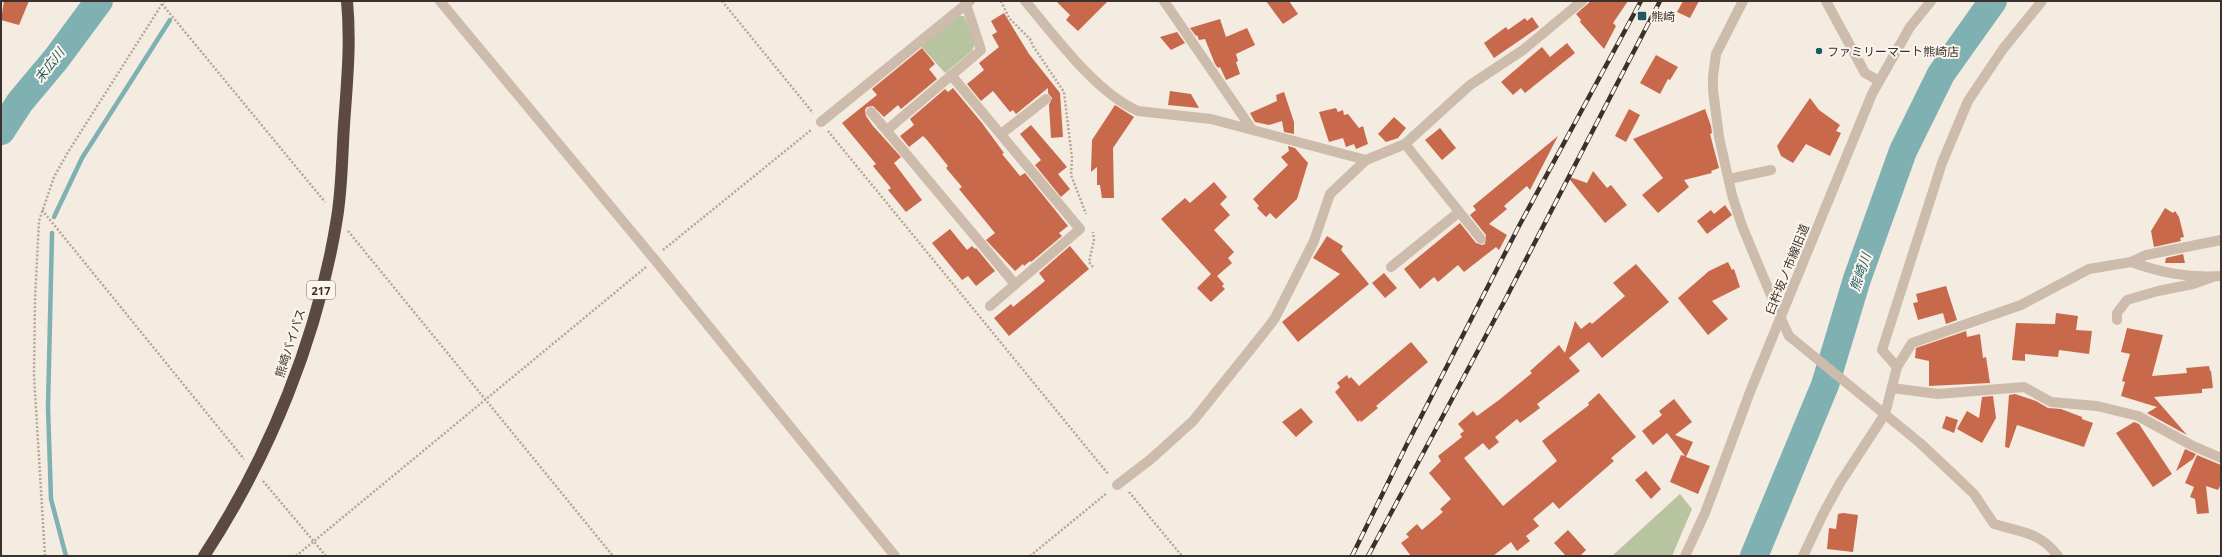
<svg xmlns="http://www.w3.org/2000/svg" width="2222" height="557" viewBox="0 0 2222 557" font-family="'Noto Sans','Noto Sans JP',sans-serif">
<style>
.green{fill:#b8c4a0}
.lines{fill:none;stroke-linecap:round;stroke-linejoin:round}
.stream{stroke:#7fb0b2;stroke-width:4.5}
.river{stroke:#7fb0b2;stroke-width:28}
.building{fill:#c8694b}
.path{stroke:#b9a596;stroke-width:2.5;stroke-dasharray:2 2;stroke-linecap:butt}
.minor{stroke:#cdbbac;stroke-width:10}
.highway{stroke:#5c4a42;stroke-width:12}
.rail-casing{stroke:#3b302b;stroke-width:4.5}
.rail{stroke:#fbf5ee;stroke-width:3;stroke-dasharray:9;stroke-linecap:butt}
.poi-dot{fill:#1f5a5e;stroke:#fbf5ee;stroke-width:1.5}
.labels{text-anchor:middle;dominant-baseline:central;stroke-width:4;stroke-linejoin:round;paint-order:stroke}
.shield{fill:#fbf5ee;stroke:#756b66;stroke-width:1}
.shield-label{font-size:11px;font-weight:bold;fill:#3b302b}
.poi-label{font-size:12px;fill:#3b302b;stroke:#fbf5ee;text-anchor:start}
.street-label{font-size:12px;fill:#3b302b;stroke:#fbf5ee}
.water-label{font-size:13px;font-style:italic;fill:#1f5a5e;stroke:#fbf5ee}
</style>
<rect width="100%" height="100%" fill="#f4ebe1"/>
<!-- green -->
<g class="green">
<path d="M958 16H964L975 44 972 51 945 73 920 45Z"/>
<path d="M1680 494 1692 509 1672 556H1612Z"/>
</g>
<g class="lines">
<!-- stream -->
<g class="stream">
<path d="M54 217 82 158 170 20"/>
<path d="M52 233 48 407 51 499 66 556"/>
</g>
<!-- river -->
<g class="river">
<path d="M1 131 20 102 56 59 99 1"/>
<path d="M1754 556 1825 385 1857 279 1903 151 1941 74 1993 1"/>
</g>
</g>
<!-- building -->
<g class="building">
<path d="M4 1H29L19 25 1 20Z"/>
<path d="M1056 1H1108L1078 31 1066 20 1070 15Z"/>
<path d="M1266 1H1289L1298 14 1283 24Z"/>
<path d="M1591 1H1628L1613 23 1616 26 1604 49 1580 22 1581 20 1576 14Z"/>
<path d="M1683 1H1699L1690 18 1677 12Z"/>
<path d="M1004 13 1029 54 1060 93 1063 137 1051 138 1049 105 1052 98 1048 93V88L1016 114 1013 110 1010 112 993 91 981 101 967 84 984 70 979 63 999 47 992 35 997 32 991 21Z"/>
<path d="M1532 17 1539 27 1494 58 1484 43 1506 27 1508 30 1525 18 1527 21Z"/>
<path d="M1220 19 1226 37 1247 28 1255 45 1236 54 1238 61 1236 62 1240 74 1226 80 1220 67 1218 68 1215 64 1205 39 1199 40 1197 35 1196 36 1190 28Z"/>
<path d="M1177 32 1185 43 1171 50 1160 37Z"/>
<path d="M1567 43 1575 53 1525 93 1521 88 1513 95 1501 82 1542 47 1550 57Z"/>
<path d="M922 48 935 64 929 69 937 79 901 109 898 105 884 117 873 106 867 107 865 110 866 116 873 126 901 157 894 163 922 200 906 212 888 190 891 188 873 166 876 164 842 123 877 95 872 89Z"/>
<path d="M1656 55 1678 67 1670 80 1668 79 1660 94 1640 83Z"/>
<path d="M953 88 982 123 1004 153 1002 154 1020 176 1025 173 1068 226 1059 233 1062 236 1031 262 1030 261 1024 266 1023 264 1015 271 986 240 995 233 959 189 962 187 946 168 948 166 927 140 923 136 909 147 900 136 914 125 910 119 945 89 948 92Z"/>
<path d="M1170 91 1191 94 1199 108 1168 105Z"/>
<path d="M1284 92 1294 122V134L1284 132 1282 121 1269 125 1255 122 1250 113 1277 101 1276 95Z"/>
<path d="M1810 98 1819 110 1840 125 1836 131 1841 133 1830 156 1806 144 1793 163 1781 156 1777 146Z"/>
<path d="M1115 105 1134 117 1113 148 1114 198H1102L1100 185H1097V167L1091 172 1092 140Z"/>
<path d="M1336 108 1338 112 1343 110 1344 115 1348 114 1359 128 1363 126 1368 144 1356 149 1354 144 1346 147 1343 138 1329 142 1319 112Z"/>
<path d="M1629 109 1640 115 1626 142 1615 136Z"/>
<path d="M1705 109 1711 126 1712 133 1710 134 1719 168 1711 171 1712 173 1684 180 1689 187 1658 213 1642 195 1663 178 1633 139Z"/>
<path d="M1394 117 1406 128 1398 138 1386 142 1378 134Z"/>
<path d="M1031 125 1067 167 1058 174 1070 189 1061 197 1035 165 1041 160 1020 134Z"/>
<path d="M1440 128 1456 148 1442 160 1425 140Z"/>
<path d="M1558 136 1530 190 1527 186 1504 206 1507 209 1489 224 1507 235 1499 250 1496 247 1464 272 1458 265 1438 282 1434 277 1420 289 1404 269 1460 223 1476 243 1482 245 1485 244 1486 235 1470 215 1476 210 1473 206Z"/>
<path d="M1288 146 1295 148 1308 163 1297 199 1276 219 1270 213 1266 217 1257 208 1259 206 1253 199 1288 165 1281 157 1289 151Z"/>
<path d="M1593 171 1607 188 1611 185 1627 205 1605 223 1567 176 1587 183Z"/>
<path d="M1214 182 1227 197 1220 204 1230 215 1214 230 1234 252 1228 258 1232 263 1217 276 1224 284 1222 286 1225 289 1211 302 1197 288 1211 274 1161 219 1185 198 1190 203Z"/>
<path d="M1725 205 1732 215 1707 234 1697 221 1711 210 1714 214Z"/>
<path d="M2165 208 2173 213 2175 211 2179 217 2184 237 2180 238 2181 241 2154 247 2151 231Z"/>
<path d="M950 229 967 250 972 246 975 249 976 248 995 271 976 286 968 276 962 280 932 243Z"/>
<path d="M1327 236 1343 246 1341 250 1369 284 1298 342 1282 322 1340 274 1313 258Z"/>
<path d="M1070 246 1089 269 1009 336 994 318 1011 304 1013 307 1045 281 1039 273Z"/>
<path d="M2183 254 2185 263H2165L2166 258Z"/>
<path d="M1728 262 1732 270 1734 269 1740 287 1712 301 1728 319 1708 335 1678 298 1709 271Z"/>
<path d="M1636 264 1669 302 1602 358 1589 342 1569 358 1580 371 1537 404 1540 408 1520 423 1517 419 1495 437 1499 442 1489 450 1483 443 1464 458 1503 506 1557 461 1542 441 1589 405 1588 403 1599 393 1636 437 1611 458 1614 461 1559 509 1553 502 1533 519 1539 526 1526 536 1530 541 1517 551 1511 542 1493 556H1411L1401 543 1409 537 1406 534 1417 524 1422 530 1443 512 1440 509 1451 499 1429 473 1441 461 1438 456 1462 437 1460 434 1464 431 1458 424 1473 411 1477 416 1499 400 1532 373 1530 371 1559 345 1565 353 1575 321 1581 329 1590 322 1592 324 1625 296 1613 283Z"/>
<path d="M1384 273 1397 288 1385 298 1372 283Z"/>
<path d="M1946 286 1957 320 1946 324 1943 313 1918 320 1913 303 1918 302 1916 294Z"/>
<path d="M2056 313 2078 316 2076 330 2092 331 2089 354 2059 350 2058 357 2025 354V361L2012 360 2016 323 2055 324Z"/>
<path d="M2127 328 2163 335 2152 376 2187 373 2186 368 2209 366 2210 371H2211L2213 388 2202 389V393L2154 397 2187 435 2147 413 2157 407 2121 396 2125 382 2122 381 2130 354 2121 352Z"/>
<path d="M1966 331 1967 337 1980 334 1983 358 1986 357 1990 383 1929 386V361L1915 358 1916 348Z"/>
<path d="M1411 342 1428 362 1376 406 1378 408 1361 422 1360 420 1358 422 1335 392 1340 387 1337 383 1347 375 1349 379 1351 377 1359 386Z"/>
<path d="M2015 394 2036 401 2048 408 2061 409 2082 417V419L2093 423 2084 447 2017 425 2009 448 2005 447 2009 395Z"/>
<path d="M1993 396 1996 418 1982 443 1957 429 1967 411 1979 418 1982 397Z"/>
<path d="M1674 399 1692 422 1675 435 1693 442 1686 457 1710 466 1698 494 1670 482 1681 455 1685 456 1667 433 1653 445 1642 431 1662 415 1659 411Z"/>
<path d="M1301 408 1313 422 1296 437 1282 422Z"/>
<path d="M1946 416 1958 420 1954 433 1942 428Z"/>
<path d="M2134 422 2139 424 2172 474 2153 487 2116 433Z"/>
<path d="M2185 449 2196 454 2193 459 2176 471Z"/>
<path d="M2197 455 2221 465V484L2218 490 2206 486 2209 513 2197 514 2195 499 2190 497 2194 487 2185 483Z"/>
<path d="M1646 471 1661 489 1651 499 1635 480Z"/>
<path d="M1843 513 1858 515 1853 552 1827 549 1829 528 1836 529 1838 514Z"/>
<path d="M1568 530 1586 550 1580 556H1566L1554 543Z"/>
</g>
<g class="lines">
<!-- path -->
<g class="path">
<path d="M722 1 813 113"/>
<path d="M1001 1 1009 18 1030 39 1033 46 1064 92 1072 158 1071 175 1086 214"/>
<path d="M162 4 325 202"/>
<path d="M828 131 1109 475"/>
<path d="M42 210 244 459"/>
<path d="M348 231 613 556"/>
<path d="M663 250 811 130"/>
<path d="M1093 267 1089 262 1094 240 1093 232"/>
<path d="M263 481 326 556"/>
<path d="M1129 492 1182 556"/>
<path d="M45 556 34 376 35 299 39 221 54 177 68 152 164 1"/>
<path d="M296 556 646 267"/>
<path d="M1030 556 1107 493"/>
</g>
<!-- minor -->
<g class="minor">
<path d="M440 1 655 260 895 556"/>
<path d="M1025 1C1056 37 1095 92 1138 111L1211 119 1366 160"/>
<path d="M1164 1 1251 128"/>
<path d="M1743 1 1716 54 1713 76V90L1719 137 1732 195 1742 226 1781 319 1789 336 1920 443 1953 474 1974 494 1994 524C2021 532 2040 532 2058 556"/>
<path d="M1826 1 1865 73 1879 81"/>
<path d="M951 75 1080 229 990 306"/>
<path d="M871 112 1014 283"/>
<path d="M821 122 970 1"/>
<path d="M887 130 981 50 966 4"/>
<path d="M1001 134 1046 99"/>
<path d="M1405 144 1481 239"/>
<path d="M1729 179 1771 170"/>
<path d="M2131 262C2162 273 2188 278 2221 276"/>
<path d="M1391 267 1459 212"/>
<path d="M2117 320V313L2127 300 2158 291 2193 284 2213 277"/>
<path d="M1897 367 1882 350 1942 163 1968 101 2003 49 2042 1"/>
<path d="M1892 388 1938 394 2024 387 2051 402 2097 406 2138 416 2191 445 2221 458"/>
<path d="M1117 485 1151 459 1193 421 1266 330 1275 318 1314 241 1330 194 1366 160 1405 144 1470 85 1523 50 1582 1"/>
<path d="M1685 556 1705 513 1750 392 1872 94 1910 27 1931 1"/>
<path d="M1803 556 1823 514 1840 483 1885 414 1897 367 1912 343 2021 305 2089 269 2131 262 2146 255 2221 240"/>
</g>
<!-- highway -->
<path class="highway" d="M204 556C270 455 318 337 337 218 342 188 342 155 344 125 347 82 351 43 347 1"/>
<!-- rail casing -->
<g class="rail-casing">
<g id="rail">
<path d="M1352 556 1407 444 1519 226 1641 1"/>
<path d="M1368 556 1505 300 1660 1"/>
</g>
</g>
<!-- rail -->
<use href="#rail" class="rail"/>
</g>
<!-- markers -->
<g class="poi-dot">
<rect x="1637" y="11" width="10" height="10" rx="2"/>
<circle cx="1819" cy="51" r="4"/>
</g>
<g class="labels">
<!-- shield labels -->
<rect class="shield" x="307" y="281" width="28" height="18" rx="3"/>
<g class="shield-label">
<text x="321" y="290">217</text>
</g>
<!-- poi labels -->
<g class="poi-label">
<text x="1651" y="16">熊崎</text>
<text x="1827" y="51">ファミリーマート熊崎店</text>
</g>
<!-- street labels -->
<g class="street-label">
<text transform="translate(1787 269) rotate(-68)">臼杵坂ノ市線旧道</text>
<text transform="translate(290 343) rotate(-72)">熊崎バイパス</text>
</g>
<!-- water labels -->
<g class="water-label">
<text transform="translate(49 65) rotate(-52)">末広川</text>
<text transform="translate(1860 272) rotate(-71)">熊崎川</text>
</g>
</g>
<!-- border -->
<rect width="2222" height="557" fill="none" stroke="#3b302b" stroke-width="4"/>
</svg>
